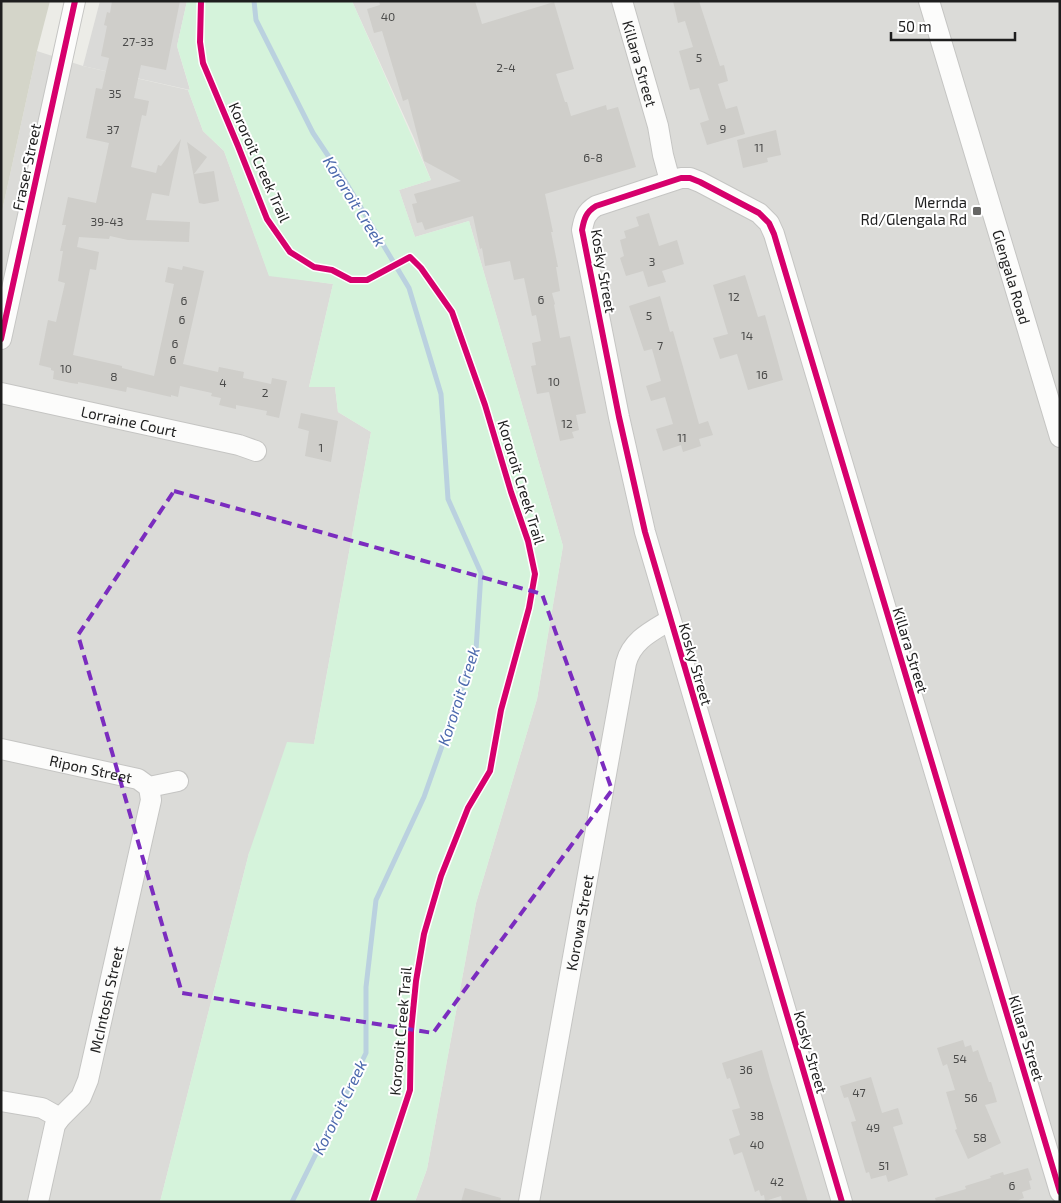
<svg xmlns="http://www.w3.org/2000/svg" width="1061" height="1203" viewBox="0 0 1061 1203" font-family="'Exo 2',sans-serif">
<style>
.residential{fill:#dbdbd8}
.religious{fill:#dadad8}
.construction{fill:#d4d5c9}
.park{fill:#d5f3db}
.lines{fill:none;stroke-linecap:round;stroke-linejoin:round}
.stream{stroke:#bad1df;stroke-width:5}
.building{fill:#cfceca}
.minor-casing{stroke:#c5c5c3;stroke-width:22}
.minor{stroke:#fcfcfb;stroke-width:20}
.cycleway-casing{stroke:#fff;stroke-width:9}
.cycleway{stroke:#d6006c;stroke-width:6}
.marked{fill:none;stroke:#7b2cbf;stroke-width:4;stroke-dasharray:10 6;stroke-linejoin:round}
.poi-dot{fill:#666664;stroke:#fff;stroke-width:2}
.labels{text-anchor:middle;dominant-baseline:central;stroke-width:4;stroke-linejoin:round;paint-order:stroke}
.number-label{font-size:12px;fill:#4a4a49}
.street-label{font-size:15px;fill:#1e1e1e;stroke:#fff}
.poi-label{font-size:15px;fill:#1e1e1e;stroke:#fff;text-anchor:end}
.water-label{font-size:16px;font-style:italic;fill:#4c69ad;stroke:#fff}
</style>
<rect width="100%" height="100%" fill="#ecece7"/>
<!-- residential -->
<g class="residential">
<path d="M352 1H1060V1202H415L427 1169 476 903 537 699 563 546 469 221 415 237 399 190 431 180 414 138Z"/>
<path d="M37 51 83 66 188 90 203 131 224 151 269 275 333 284 309 387H335L338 412 371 432 314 744 249 853 160 1202H1V216Z"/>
</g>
<!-- religious -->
<path class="religious" d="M100 1H187L177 46 190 90 83 66Z"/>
<!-- construction -->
<path class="construction" d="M1 1H50L37 51 1 216Z"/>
<!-- park -->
<path class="park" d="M187 1H352L431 180 399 190 415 237 469 221 563 546 537 699 476 903 427 1169 415 1202H160L249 853 287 742 314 744 371 432 338 412 335 387H309L333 284 269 276 224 151 203 131 188 90 190 89 177 46Z"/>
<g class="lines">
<!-- stream -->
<path class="stream" d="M254 1 256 20 313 133 345 181 409 288 441 394 448 499 481 573 476 650 424 797 376 900 366 987V1053L292 1202"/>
</g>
<!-- building -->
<g class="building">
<path d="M112 1H180L166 70 141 65 134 98 149 101 146 116 142 115 131 167 156 173 158 165 161 166 181 139 169 196 152 193 146 220 190 222 189 242 128 240 110 236 109 239 79 237 77 247 99 252 96 270 90 269 73 355 122 366V368L154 376 174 284 165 282 168 267 182 270 183 266 204 271 183 364 218 372 219 367 244 372 243 378 271 384 272 378 287 381 279 418 266 415 267 411 236 405V409L219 405 221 398 211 396 212 393 180 386 178 397 171 395V397L127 387 126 392 78 382V384L71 383 53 379 54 371 51 370V368L39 365 48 320 56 322 65 283 58 281 63 251H60L66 225H62L68 197 96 203 109 143 86 138 96 88 102 89 109 58 101 56 107 26 104 25 107 12 110 13Z"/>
<path d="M379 1H475L482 24 554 2 574 69 556 74 565 102H567L571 116 606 105 607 110 618 107 636 167 545 194 553 232H551L558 267H556L560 291 552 293 555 304 554 305 560 338 570 336 586 413 576 415 579 430 572 432 574 438 560 441 549 392 537 394 531 366 536 365 532 343 541 341 536 315 532 316 524 278 514 280 510 261 485 266 482 248 480 249 473 216 425 230 422 222 417 223 412 204 417 203 414 194 461 181 424 161 408 99 403 101 382 31 374 33 367 9 380 5Z"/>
<path d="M673 1H699L720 66 724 65 728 81 718 84 726 109 737 106 745 134 707 145 700 123 709 120 699 88 690 90 679 51 693 47 685 21 678 23Z"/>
<path d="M776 130 781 155 767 158 768 162 743 168 737 140Z"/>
<path d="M187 142 207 157 194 174 214 171 219 201 204 204 199 203Z"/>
<path d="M649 213 659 246 677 240 684 264 662 271 666 282 648 287 643 271 626 276 620 258 624 256 620 240 626 238 624 231 639 226 636 217Z"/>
<path d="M745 275 758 317 765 315 783 380 748 390 737 354 720 359 713 338 728 334 713 285Z"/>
<path d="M660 296 670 332 673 331 699 424 708 421 713 435 699 439 701 446 683 452 681 445 663 451 656 429 673 424 665 397 651 401 646 386 661 381 652 349 644 351 629 306Z"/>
<path d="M301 413 338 421 331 462 305 456 309 431 298 428Z"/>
<path d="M963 1040 965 1047 971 1045 973 1052 978 1050 989 1082H991L997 1102 985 1105 1001 1143 968 1159 955 1130 957 1129 946 1092 955 1090 947 1064 943 1066 937 1048Z"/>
<path d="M762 1050 770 1079 808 1202H782L781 1196 765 1201 764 1195 761 1196 759 1190 755 1192 742 1152 734 1155 729 1139 740 1135 732 1110 740 1108 730 1078 727 1079 722 1063Z"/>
<path d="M871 1077 882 1113 898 1108 903 1124 893 1127 908 1175 888 1182 886 1175 871 1179 869 1172 866 1173 851 1122 856 1121 848 1097 844 1098 840 1086Z"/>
<path d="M1028 1168 1032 1180 1029 1181 1031 1189 1022 1192 1024 1198 1013 1202H936L935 1198 966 1189 965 1186 991 1178 990 1176 1003 1172 1004 1175Z"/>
<path d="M465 1188 501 1198 500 1202H461Z"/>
</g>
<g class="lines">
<!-- minor casing -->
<g class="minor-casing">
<g id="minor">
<path id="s1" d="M622 1 658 126 663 155 670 181"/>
<path id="s2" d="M929 1 1060 437"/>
<path d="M1 339 75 1"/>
<path id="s3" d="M1 393 239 445 256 451"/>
<path id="s4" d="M1 749 138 779 149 787 178 781"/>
<path d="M1 1101 42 1108 60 1118"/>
<path id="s5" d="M38 1202 55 1125 60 1118 81 1097 88 1080 151 800 149 787"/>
<path id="s6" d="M529 1202 626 663C632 640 652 631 670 620"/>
<path d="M842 1202 645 532 619 417 582 230C584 219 586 212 596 206L681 178H690L700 182 759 213 769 223 774 234 1060 1192"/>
</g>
</g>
<!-- minor -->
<use href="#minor" class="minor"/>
<!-- cycleway casing -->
<g class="cycleway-casing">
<g id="cycleway">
<path d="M201 1 200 42 203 63 238 146 267 219 290 252 314 267 332 270 351 280H367L410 257 421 268 452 312 485 405 511 492 528 541 535 574 529 608 501 710 490 771 468 808 441 876 424 934 416 981 411 1031 410 1090 373 1202"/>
<path d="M1 339 75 1"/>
<path d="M842 1202 645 532 619 417 582 230C584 219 586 212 596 206L681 178H690L700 182 759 213 769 223 774 234 1060 1192"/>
</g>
</g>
<!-- cycleway -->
<use href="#cycleway" class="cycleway"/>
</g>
<!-- marked area -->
<path class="marked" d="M174 491 542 594 612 790 433 1033 182 993 78 635Z"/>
<!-- markers -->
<rect class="poi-dot" x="972" y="206" width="10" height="10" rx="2.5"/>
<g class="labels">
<!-- number labels -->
<g class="number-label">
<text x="388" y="16">40</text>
<text x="138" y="41">27-33</text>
<text x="699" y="57">5</text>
<text x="506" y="67">2-4</text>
<text x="115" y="93">35</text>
<text x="723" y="128">9</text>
<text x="113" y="129">37</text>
<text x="759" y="147">11</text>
<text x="593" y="157">6-8</text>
<text x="107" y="221">39-43</text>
<text x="652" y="261">3</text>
<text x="734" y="296">12</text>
<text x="541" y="299">6</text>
<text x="184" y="300">6</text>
<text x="649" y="315">5</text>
<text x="182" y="319">6</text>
<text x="747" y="335">14</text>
<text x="175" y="343">6</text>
<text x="660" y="345">7</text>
<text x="173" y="359">6</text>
<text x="66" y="368">10</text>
<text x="762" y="374">16</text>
<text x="114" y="376">8</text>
<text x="554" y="381">10</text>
<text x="223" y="382">4</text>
<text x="265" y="392">2</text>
<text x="567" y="423">12</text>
<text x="682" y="437">11</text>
<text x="321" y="447">1</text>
<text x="960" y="1058">54</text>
<text x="746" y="1069">36</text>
<text x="859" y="1092">47</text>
<text x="971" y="1097">56</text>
<text x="757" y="1115">38</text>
<text x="873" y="1127">49</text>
<text x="980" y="1137">58</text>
<text x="757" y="1144">40</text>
<text x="884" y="1165">51</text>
<text x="777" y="1181">42</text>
<text x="1012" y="1185">6</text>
</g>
<!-- street labels -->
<g class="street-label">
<text stroke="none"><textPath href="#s1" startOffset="65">Killara Street</textPath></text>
<text transform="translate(260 162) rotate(66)">Kororoit Creek Trail</text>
<text transform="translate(26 167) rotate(-78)">Fraser Street</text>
<text transform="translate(604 271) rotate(80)">Kosky Street</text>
<text stroke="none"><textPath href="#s2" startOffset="288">Glengala Road</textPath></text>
<text stroke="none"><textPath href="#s3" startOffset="131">Lorraine Court</textPath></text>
<text transform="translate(522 482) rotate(73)">Kororoit Creek Trail</text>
<text transform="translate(911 650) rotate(73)">Killara Street</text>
<text transform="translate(696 664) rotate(74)">Kosky Street</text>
<text stroke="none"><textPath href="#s4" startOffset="92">Ripon Street</textPath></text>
<text stroke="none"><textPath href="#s6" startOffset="284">Korowa Street</textPath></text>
<text stroke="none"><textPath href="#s5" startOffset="218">McIntosh Street</textPath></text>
<text transform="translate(400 1031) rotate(-85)">Kororoit Creek Trail</text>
<text transform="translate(1027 1038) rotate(73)">Killara Street</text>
<text transform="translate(811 1052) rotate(74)">Kosky Street</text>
</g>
<!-- poi labels -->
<g class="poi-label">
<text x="967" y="202">Mernda<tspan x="967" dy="17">Rd/Glengala Rd</tspan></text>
</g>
<!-- water labels -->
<g class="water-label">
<text transform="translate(355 201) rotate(58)">Kororoit Creek</text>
<text transform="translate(458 696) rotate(-72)">Kororoit Creek</text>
<text transform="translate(339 1107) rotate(-64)">Kororoit Creek</text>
</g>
</g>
<!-- border -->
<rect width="1061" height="1203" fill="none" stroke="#1e1e1e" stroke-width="5"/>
<!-- scale -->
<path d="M891 32v8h124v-8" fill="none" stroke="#1e1e1e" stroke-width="2.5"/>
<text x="898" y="32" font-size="15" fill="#1e1e1e" stroke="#ffffff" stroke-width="4" paint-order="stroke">50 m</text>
</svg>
